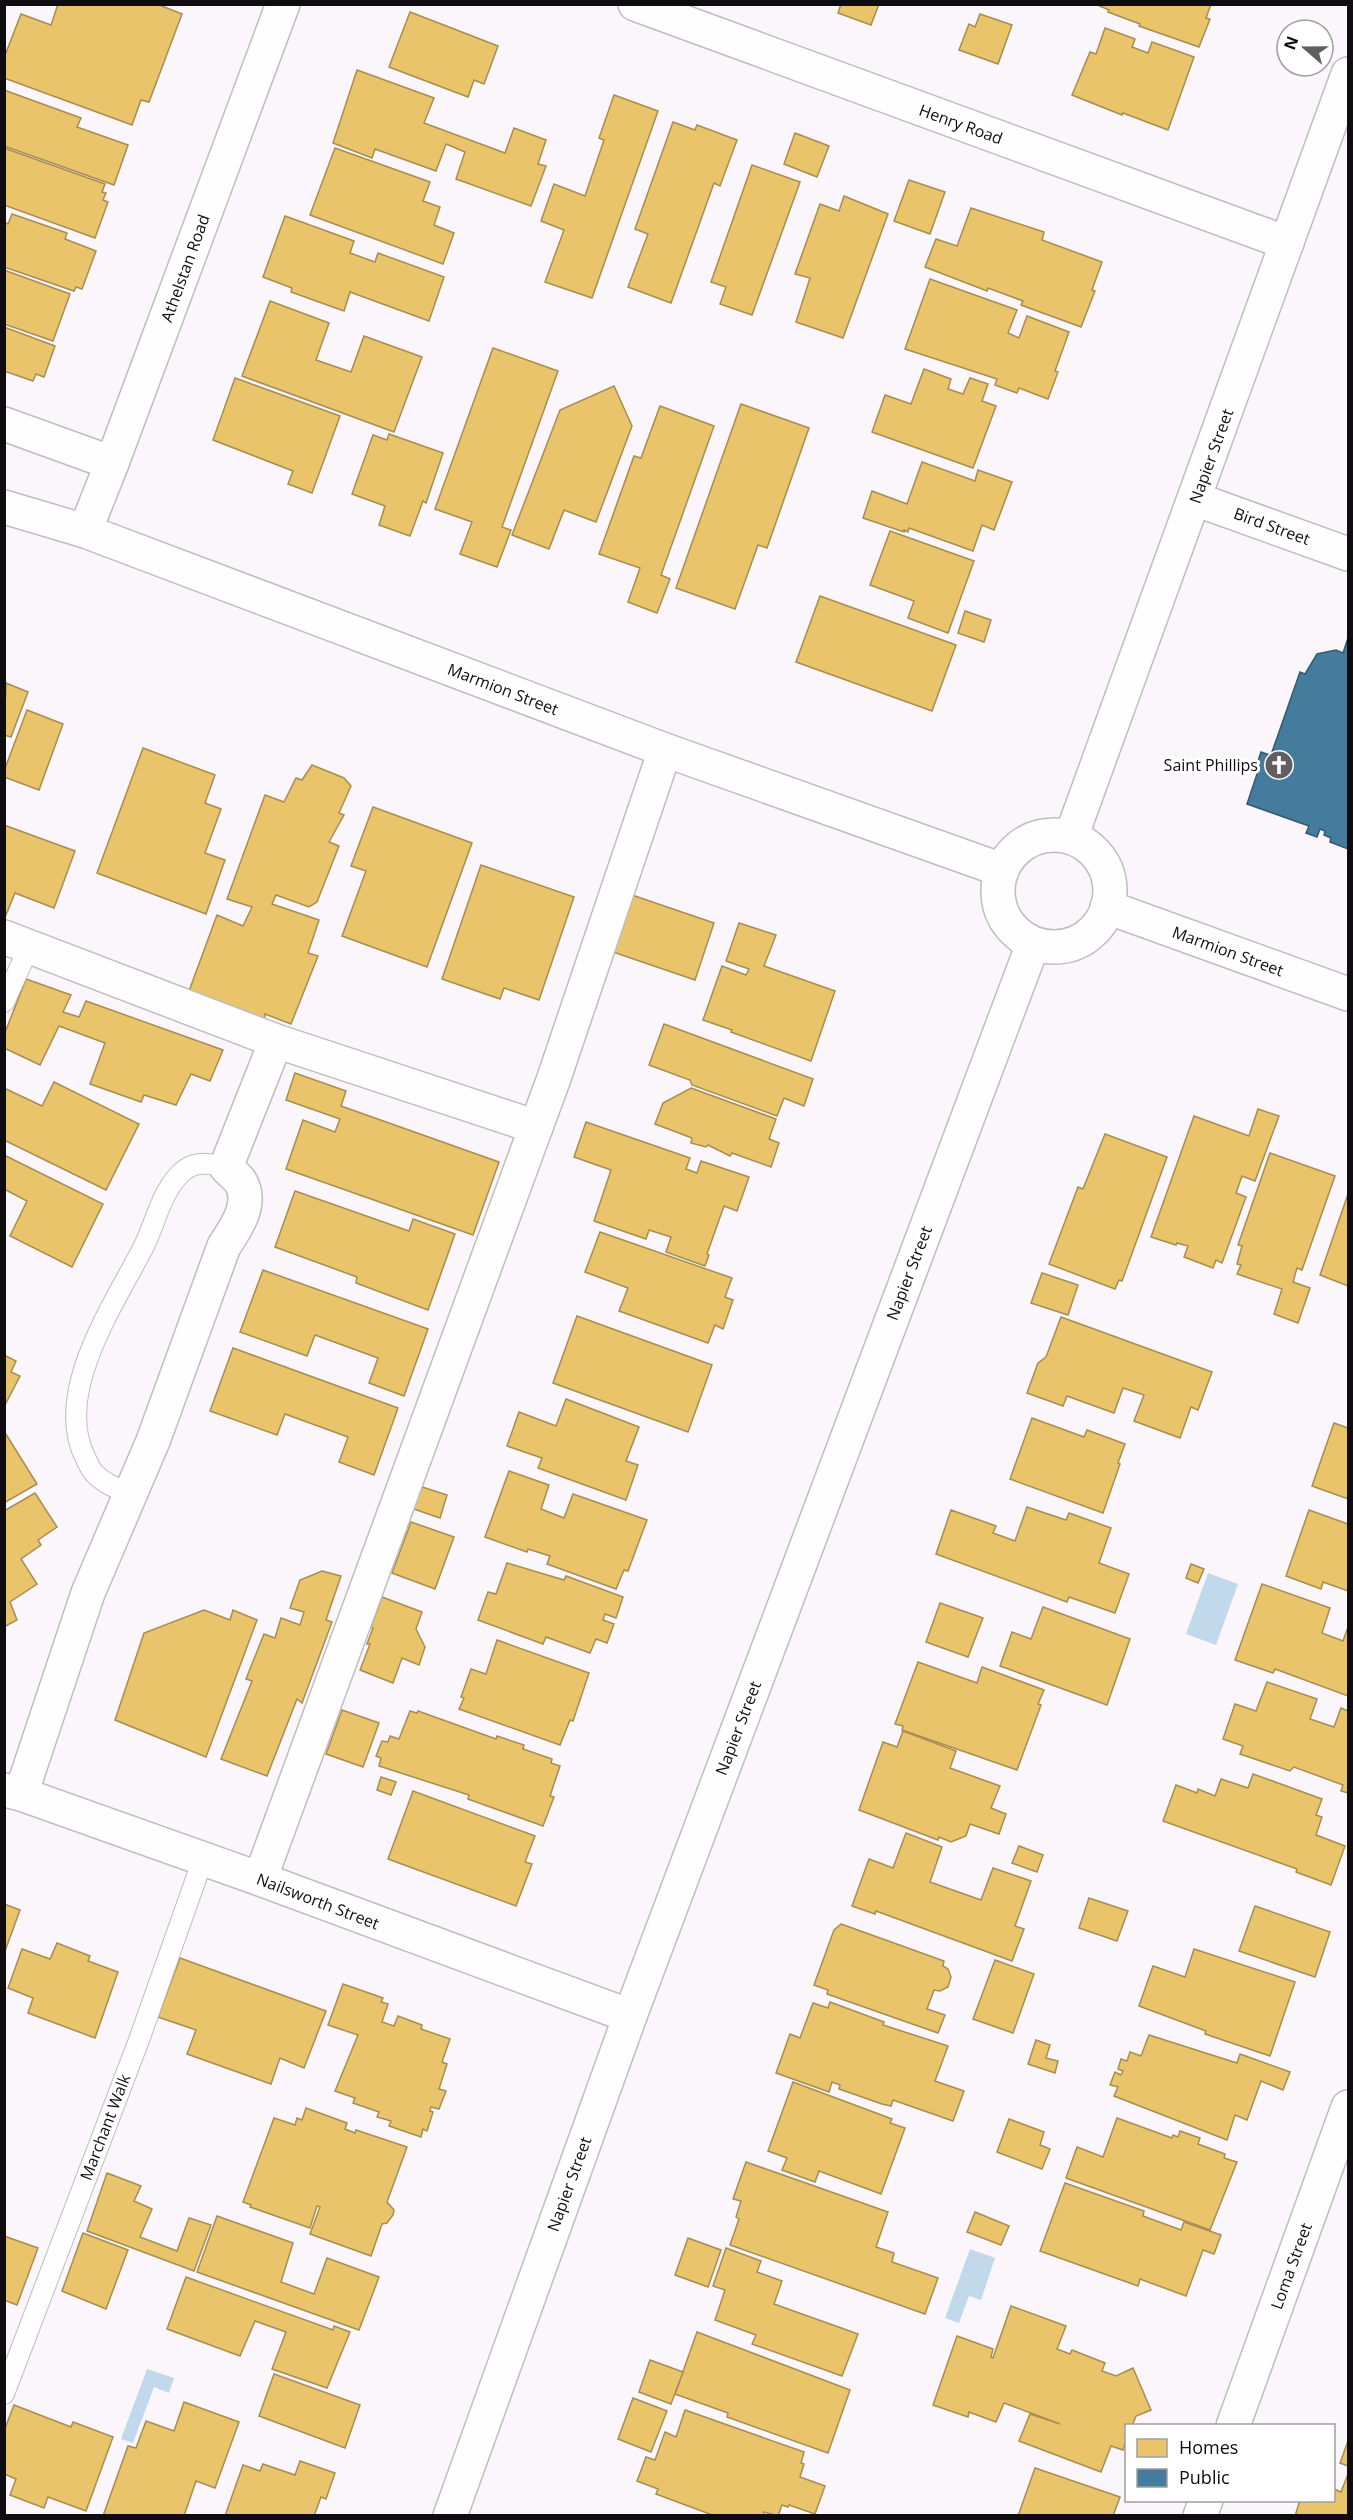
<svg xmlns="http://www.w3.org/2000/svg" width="1353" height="2520" viewBox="0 0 1353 2520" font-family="'Open Sans',sans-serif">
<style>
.water{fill:#c1d9eb}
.homes{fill:#e9c46a;stroke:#a78d4f;stroke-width:1.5}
.public{fill:#457b9d;stroke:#345a72;stroke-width:1.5}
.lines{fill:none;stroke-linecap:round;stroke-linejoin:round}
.lane-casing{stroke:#c0bdc1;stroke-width:22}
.street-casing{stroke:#c0bdc1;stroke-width:36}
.lane{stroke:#fefefe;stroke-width:20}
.street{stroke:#fefefe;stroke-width:33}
.labels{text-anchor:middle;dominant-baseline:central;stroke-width:6;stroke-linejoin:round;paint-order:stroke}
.street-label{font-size:16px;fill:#0e0c0f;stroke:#fff}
.poi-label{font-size:16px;fill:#0e0c0f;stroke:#fff;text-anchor:end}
</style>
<rect width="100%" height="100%" fill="#fbf6fb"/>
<!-- water -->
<g class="water">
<path d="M1208 1573 1238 1584 1216 1645 1186 1634Z"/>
<path d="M970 2249 995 2258 981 2300 969 2296 959 2323 945 2318Z"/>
<path d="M147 2369 174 2378 169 2393 154 2387 133 2443 121 2439Z"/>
</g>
<!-- homes -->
<g class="homes">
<path d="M58 4H157L182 14 149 102 141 100 132 125 4 78V58L21 14 51 25Z"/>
<path d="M841 4H879L871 25 838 13Z"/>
<path d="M1095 4H1211L1206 18 1210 19 1199 47 1139 26 1140 24 1108 12 1109 10Z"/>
<path d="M410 12 498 46 484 84 474 80 468 97 389 67Z"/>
<path d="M980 14 1012 25 998 64 959 50 969 24 975 27Z"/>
<path d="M1105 28 1135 39 1132 47 1148 53 1152 42 1194 57 1168 130 1123 113 1122 115 1072 95 1090 52 1096 54Z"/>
<path d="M357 70 434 98 424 123 505 153 514 128 546 140 538 164 546 166 531 206 456 179 465 152 446 144 436 171 375 149 372 158 333 143Z"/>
<path d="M4 90 81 118 77 127 128 145 114 185 4 146Z"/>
<path d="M614 95 658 111 592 298 545 282 564 230 541 221 554 184 585 196 604 140 599 138Z"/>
<path d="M673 122 695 130 697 125 737 140 720 186 714 183 671 303 628 287 648 234 635 229Z"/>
<path d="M795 133 829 146 817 177 784 164Z"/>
<path d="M4 148 105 184 102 192 106 193 103 200 108 202 95 238 4 205Z"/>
<path d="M335 148 430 182 423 201 440 207 434 225 454 233 443 264 310 215Z"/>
<path d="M752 165 800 182 752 315 720 304 726 287 711 282Z"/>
<path d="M909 180 945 192 930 234 894 221Z"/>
<path d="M844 196 888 214 843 338 796 322 810 278 795 274 820 204 839 211Z"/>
<path d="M971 208 1044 232 1042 240 1102 262 1092 290 1095 291 1081 327 1021 305 1023 301 988 288 987 291 925 267 936 239 957 246Z"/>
<path d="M12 214 67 233 65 239 96 251 82 289 76 287 74 291 4 267V222L8 224Z"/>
<path d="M285 216 354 241 350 253 375 262 378 253 444 277 429 321 350 292 344 311 291 292 292 288 263 277Z"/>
<path d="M4 270 70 294 53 341 4 324Z"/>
<path d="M930 279 1017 310 1008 333 1019 338 1027 316 1069 332 1055 371 1058 372 1048 399 1019 388 1017 393 995 385 997 379 905 349Z"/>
<path d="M270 301 329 323 316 360 351 372 364 336 422 357 394 432 242 376Z"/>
<path d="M4 327 55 346 44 377 36 374 33 381 4 371Z"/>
<path d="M493 348 558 371 502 527 511 530 497 567 460 554 472 522 435 509Z"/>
<path d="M924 369 951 379 948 389 963 394 970 378 988 384 982 401 996 406 973 468 872 432 885 395 911 404Z"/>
<path d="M235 378 340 416 312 493 288 484 293 471 213 440Z"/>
<path d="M614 386 632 426 596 522 564 510 549 549 512 535 560 410Z"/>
<path d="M741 404 809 428 767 548 758 545 735 609 676 588Z"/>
<path d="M660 406 714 426 661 575 670 579 657 613 628 602 640 568 599 554 634 456 641 458Z"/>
<path d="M389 434 443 453 426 503 423 501 410 536 379 525 385 506 352 494 373 435 387 440Z"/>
<path d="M922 462 975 481 978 470 1012 482 994 530 982 525 973 551 909 528 908 532 904 530V532L863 518 872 491 907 504Z"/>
<path d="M890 531 974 561 948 633 908 618 914 601 870 585Z"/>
<path d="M820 596 956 645 932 711 796 662Z"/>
<path d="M965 611 991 620 984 642 958 633Z"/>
<path d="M6 683 28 692 11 737 4 735Z"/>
<path d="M27 710 63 724 39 790 4 777V771Z"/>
<path d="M143 748 215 775 205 803 221 809 205 853 225 860 206 914 97 873Z"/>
<path d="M312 765 344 778 351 786 339 813 344 815 329 842 339 846 317 902 309 907 276 895 272 904 319 920 308 953 318 956 291 1024 265 1014 264 1021 189 991 217 915 243 926 252 907 227 899 265 795 284 802 296 778 302 780Z"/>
<path d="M373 807 472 843 427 967 342 936 366 871 351 866Z"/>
<path d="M4 825 75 851 54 908 15 893 4 920Z"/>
<path d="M481 865 574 897 539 1000 504 988 500 999 442 979Z"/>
<path d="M632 895 714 923 695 980 613 952Z"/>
<path d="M739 923 776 935 764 966 835 991 811 1061 731 1032 732 1030 703 1020 722 966 746 975 749 969 726 961Z"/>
<path d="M26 979 71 995 63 1012 79 1017 86 1001 223 1050 210 1081 191 1074 176 1105 144 1095 141 1102 90 1084 105 1043 59 1026 40 1065 4 1048V1035Z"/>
<path d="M664 1024 813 1079 804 1106 784 1098 777 1116 692 1085 690 1080 649 1065Z"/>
<path d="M295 1073 346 1091 341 1106 499 1162 473 1235 286 1169 303 1120 335 1132 340 1119 286 1100Z"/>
<path d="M54 1082 139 1124 106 1190 4 1140V1088L42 1106Z"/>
<path d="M691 1088 776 1119 769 1139 779 1143 771 1167 732 1153 730 1156 708 1145 706 1147 691 1143 692 1138 655 1124 663 1103Z"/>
<path d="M1258 1109 1279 1116 1255 1181 1242 1176 1236 1193 1246 1197 1222 1263 1216 1260 1213 1268 1184 1257 1188 1246 1177 1243 1176 1245 1151 1237 1194 1116 1249 1136Z"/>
<path d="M586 1122 690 1158 686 1169 697 1173 701 1161 749 1177 737 1211 724 1206 707 1254 709 1255 705 1266 666 1252 671 1237 649 1230 646 1239 594 1221 611 1170 574 1157Z"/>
<path d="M1105 1134 1167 1157 1122 1281 1119 1280 1115 1289 1049 1264 1078 1187 1083 1189Z"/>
<path d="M1270 1153 1335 1176 1302 1270 1297 1268 1293 1282 1310 1288 1298 1323 1274 1314 1282 1289 1237 1274 1241 1265 1237 1264 1242 1246 1238 1245Z"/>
<path d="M4 1155 103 1204 72 1267 10 1236 27 1201 4 1189Z"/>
<path d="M295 1191 409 1231 413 1219 455 1234 428 1310 356 1283 357 1277 275 1247Z"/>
<path d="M1348 1194V1286L1320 1275Z"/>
<path d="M600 1232 732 1278 725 1297 733 1300 723 1329 715 1325 708 1343 619 1311 628 1288 585 1272Z"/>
<path d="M263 1270 428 1329 404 1396 369 1383 378 1358 315 1335 307 1356 240 1332Z"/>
<path d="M1042 1273 1078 1285 1068 1315 1031 1303Z"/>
<path d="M577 1316 712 1365 688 1432 553 1383Z"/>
<path d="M1061 1317 1212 1372 1198 1410 1191 1407 1180 1438 1134 1421 1144 1395 1123 1388 1114 1413 1067 1396 1063 1406 1027 1393 1038 1363 1046 1357Z"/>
<path d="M233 1348 398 1408 374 1475 339 1462 348 1437 285 1414 277 1435 210 1411Z"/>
<path d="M4 1355 16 1361 11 1372 20 1376 4 1407Z"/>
<path d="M566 1399 639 1427 626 1461 638 1465 626 1500 538 1468 542 1458 507 1446 519 1412 556 1426Z"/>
<path d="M1032 1418 1084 1437 1087 1430 1125 1444 1118 1463 1120 1464 1103 1513 1010 1479Z"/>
<path d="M1334 1423 1348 1428V1499L1312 1486Z"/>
<path d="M4 1431 37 1484 4 1503Z"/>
<path d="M509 1471 549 1485 541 1509 564 1518 573 1494 647 1520 628 1571 624 1570 616 1589 547 1564 550 1556 528 1549 527 1552 485 1537Z"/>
<path d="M419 1486 447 1495 440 1518 411 1508Z"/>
<path d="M35 1493 57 1527 38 1540 41 1545 21 1559 37 1584 10 1602 17 1620 4 1627V1511Z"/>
<path d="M1027 1507 1066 1520 1069 1513 1111 1528 1099 1563 1129 1574 1115 1613 1069 1597 1067 1602 936 1554 951 1510 996 1526 993 1533 1015 1541Z"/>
<path d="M1309 1510 1348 1524V1591L1323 1582 1321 1589 1286 1576Z"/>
<path d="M411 1522 454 1537 435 1589 392 1573Z"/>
<path d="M507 1563 564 1580 566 1576 623 1597 616 1618 605 1614 603 1620 614 1624 607 1643 596 1639 590 1653 546 1637 543 1644 478 1620 488 1592 496 1594Z"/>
<path d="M1191 1564 1204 1569 1198 1583 1186 1578Z"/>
<path d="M322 1571 341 1576 326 1620 332 1622 302 1703 297 1699 267 1776 221 1759 252 1681 246 1679 264 1634 275 1638 281 1618 300 1625 304 1612 290 1608 300 1580Z"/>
<path d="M1262 1584 1330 1608 1322 1633 1343 1641 1348 1627V1696L1275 1669 1273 1673 1235 1660Z"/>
<path d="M382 1597 422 1612 416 1629 425 1647 419 1665 402 1658 393 1683 360 1670 370 1644H367L373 1628 371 1627Z"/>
<path d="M940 1603 983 1618 968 1657 926 1642Z"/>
<path d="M1043 1607 1130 1639 1107 1705 1000 1666 1012 1632 1031 1639Z"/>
<path d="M204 1610 230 1620 233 1610 257 1620 206 1757 115 1720 144 1633Z"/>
<path d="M497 1640 589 1673 573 1721 570 1720 560 1745 459 1709 464 1698 461 1697 471 1669 486 1674Z"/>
<path d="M918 1662 977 1683 982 1667 1044 1690 1038 1704 1041 1705 1017 1770 902 1730 903 1726 895 1724Z"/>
<path d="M1267 1682 1317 1699 1310 1719 1334 1727 1341 1708 1348 1711V1793L1341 1791 1343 1785 1294 1767 1290 1771 1240 1754 1243 1746 1223 1739 1235 1704 1256 1711Z"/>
<path d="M342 1710 379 1723 363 1767 326 1754Z"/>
<path d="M410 1711 417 1713 418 1711 496 1739 497 1736 524 1745 523 1749 552 1759 551 1763 560 1766 550 1796 554 1797 543 1826 468 1799 469 1795 379 1766 381 1758 376 1756 382 1741 388 1742 390 1736 399 1739Z"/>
<path d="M903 1731 956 1751 950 1768 1000 1786 991 1808 1006 1814 999 1834 970 1824 966 1836 951 1842 939 1837 938 1840 859 1810 883 1742 897 1747Z"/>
<path d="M1253 1774 1322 1799 1316 1815 1322 1817 1316 1835 1345 1846 1331 1885 1296 1872 1297 1869 1163 1821 1176 1785 1197 1793 1198 1789 1215 1796 1221 1779 1248 1788Z"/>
<path d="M381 1777 396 1782 391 1795 377 1790Z"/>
<path d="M413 1791 535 1836 525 1862 532 1864 516 1906 388 1859Z"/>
<path d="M906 1833 942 1847 930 1882 981 1900 993 1868 1031 1881 1015 1926 1024 1929 1012 1961 876 1911 875 1914 852 1906 869 1859 893 1868Z"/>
<path d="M1019 1846 1043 1855 1037 1872 1012 1863Z"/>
<path d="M1089 1898 1128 1911 1117 1941 1079 1928Z"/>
<path d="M4 1904 20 1910 4 1954Z"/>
<path d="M1255 1906 1330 1932 1315 1977 1239 1951Z"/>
<path d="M841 1924 944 1961 943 1966 948 1969 951 1977 948 1987 940 1991 934 1990 927 2009 945 2015 938 2033 827 1994 828 1990 814 1985 834 1930Z"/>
<path d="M57 1943 90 1956 88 1961 118 1972 95 2038 28 2013 33 1998 8 1988 22 1949 50 1959Z"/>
<path d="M1194 1949 1295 1982 1270 2056 1205 2034 1206 2031 1139 2006 1153 1966 1185 1977Z"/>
<path d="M180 1958 326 2011 304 2068 280 2058 271 2084 187 2054 196 2030 158 2017Z"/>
<path d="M995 1960 1034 1974 1013 2033 973 2019Z"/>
<path d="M343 1984 383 1998 381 2002 388 2004 382 2022 394 2026 398 2016 422 2025 421 2029 450 2039 442 2062 447 2064 439 2089 446 2091 439 2109 431 2107 430 2111 433 2112 427 2131 423 2129 421 2137 389 2126 391 2121 377 2117 379 2112 353 2103 355 2098 335 2091 358 2035 328 2025Z"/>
<path d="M830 2002 884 2022 883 2025 948 2046 935 2081 964 2091 953 2121 893 2100 891 2106 882 2104 839 2089 840 2085 832 2082 829 2092 776 2073 790 2034 800 2038 813 2003 828 2008Z"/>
<path d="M1149 2035 1237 2063 1240 2054 1290 2072 1283 2090 1261 2081 1247 2120 1235 2115 1227 2140 1114 2096 1118 2087 1110 2085 1115 2072 1121 2075 1123 2071 1118 2069 1121 2059 1127 2061 1130 2052 1141 2056Z"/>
<path d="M1036 2040 1050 2045 1046 2058 1058 2061 1055 2073 1028 2064Z"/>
<path d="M793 2082 892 2119 890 2123 905 2128 881 2194 819 2171 815 2182 782 2170 787 2158 768 2151Z"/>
<path d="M306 2108 347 2123 345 2129 355 2133 356 2130 407 2147 387 2202 394 2210 393 2215 387 2223 382 2224 371 2256 310 2234 320 2207 317 2206 310 2228 250 2207 251 2205 243 2202 274 2118 295 2125 297 2118 302 2120Z"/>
<path d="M1117 2118 1172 2138 1173 2135 1178 2137 1180 2131 1200 2138 1198 2144 1225 2154 1224 2158 1237 2162 1210 2230 1066 2178 1077 2147 1103 2157Z"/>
<path d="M1009 2119 1044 2132 1040 2145 1050 2149 1042 2169 997 2152Z"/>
<path d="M746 2162 888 2212 876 2247 894 2253 892 2262 938 2278 925 2314 730 2245 739 2219 736 2217 741 2201 733 2199Z"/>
<path d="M107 2173 141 2186 134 2201 152 2209 140 2237 177 2251 189 2218 211 2225 194 2271 87 2231Z"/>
<path d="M1065 2183 1144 2211 1143 2216 1181 2230 1184 2222 1221 2235 1214 2254 1203 2250 1186 2296 1140 2279 1138 2286 1040 2251Z"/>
<path d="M975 2212 1009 2226 1001 2245 967 2232Z"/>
<path d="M217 2216 293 2243 281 2282 314 2294 327 2258 379 2277 359 2330 197 2272Z"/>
<path d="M83 2233 128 2250 106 2309 62 2291Z"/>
<path d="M4 2236 38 2248 17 2305 4 2300Z"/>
<path d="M688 2238 721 2250 708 2287 675 2275Z"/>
<path d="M726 2248 761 2261 757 2272 782 2281 774 2304 858 2334 842 2376 752 2344 756 2335 715 2320 725 2290 713 2286Z"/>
<path d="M186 2277 333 2330 334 2326 350 2332 327 2388 272 2369 286 2332 255 2321 240 2356 167 2329Z"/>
<path d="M1011 2306 1066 2326 1057 2349 1070 2354 1072 2350 1105 2363 1102 2371 1116 2376 1133 2368 1151 2410 1136 2416 1132 2426H1126V2440L1123 2450 1111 2446 1101 2472 1019 2441 1030 2414 1060 2424 1004 2403 996 2422 969 2412 968 2417 933 2405 957 2336 993 2349 991 2357 993 2358Z"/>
<path d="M697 2332 850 2390 828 2453 727 2417 728 2413 675 2394Z"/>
<path d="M650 2360 683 2372 671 2404 639 2392Z"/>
<path d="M274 2374 360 2405 345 2448 259 2416Z"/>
<path d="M633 2398 667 2411 651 2452 618 2439Z"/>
<path d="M184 2402 239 2422 215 2488 196 2481 184 2516H103L128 2446 136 2448 146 2421 174 2431Z"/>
<path d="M14 2405 71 2427 73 2422 113 2437 86 2511 48 2497 44 2508 10 2495 16 2479 4 2474V2431Z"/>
<path d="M685 2410 804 2452 801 2463 804 2464 800 2477 825 2486 815 2514 789 2505 788 2507 782 2505 778 2516 764 2512 763 2516H715L656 2494 658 2489 637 2481 646 2457 655 2460 665 2432 676 2437Z"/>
<path d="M1348 2441V2466L1340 2463Z"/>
<path d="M300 2461 335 2473 326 2499 321 2497 314 2516H225L243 2465 260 2471 263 2464 295 2475Z"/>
<path d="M1035 2468 1120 2497 1113 2516H1018Z"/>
<path d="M1348 2474V2516H1295L1300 2500H1334V2489L1341 2492Z"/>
</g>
<!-- public -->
<path class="public" d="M1348 638V849L1330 842 1331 838 1324 835 1325 831 1320 829 1317 837 1306 833 1309 826 1247 804 1258 771 1255 770 1261 752 1288 761 1289 758 1272 752 1300 672 1305 674 1317 654 1336 650 1343 653Z"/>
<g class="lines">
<!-- lane casing -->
<g class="lane-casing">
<g id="lane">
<path d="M4 1002 30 945"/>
<path d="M131 1494C119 1489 106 1485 96 1475 91 1471 89 1465 86 1459 52 1395 113 1306 143 1248 156 1223 162 1186 186 1169 198 1161 213 1164 226 1167"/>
<path d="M4 2394 139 2040 203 1859"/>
</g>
</g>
<!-- street casing -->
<g class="street-casing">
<g id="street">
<path d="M635 4 1287 243"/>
<path d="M4 424 112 463"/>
<path d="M1195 499 1348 554"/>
<path d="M4 507 85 531 665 750 1002 870"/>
<path d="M85 531 112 463 283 4"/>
<circle cx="1054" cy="891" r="56"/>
<path d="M1071 837 1348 74"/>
<path d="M1107 907 1348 994"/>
<path d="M4 937 276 1041 536 1127"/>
<path d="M4 1790 21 1794 260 1879 630 2016"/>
<path d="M21 1794 88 1593 153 1441 224 1246C236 1228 254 1203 240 1181 236 1176 230 1171 226 1167L276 1041"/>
<path d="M260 1879 554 1078 665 750"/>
<path d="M1233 2426 1348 2107"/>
<path d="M450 2516 630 2016 1033 944"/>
<path d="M1200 2516 1206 2500"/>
</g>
</g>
<!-- lane -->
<use href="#lane" class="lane"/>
<!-- street -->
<use href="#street" class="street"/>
</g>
<!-- icons -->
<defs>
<g id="church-disc" transform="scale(1.5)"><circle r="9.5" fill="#615e62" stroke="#fff"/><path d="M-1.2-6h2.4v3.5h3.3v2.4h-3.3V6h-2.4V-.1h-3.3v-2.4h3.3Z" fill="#fff"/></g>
</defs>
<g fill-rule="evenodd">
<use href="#church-disc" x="1279" y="765"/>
</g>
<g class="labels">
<!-- street labels -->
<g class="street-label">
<text transform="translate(961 124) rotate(20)">Henry Road</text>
<text transform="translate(185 268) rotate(-70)">Athelstan Road</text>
<text transform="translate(1211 456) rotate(-70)">Napier Street</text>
<text transform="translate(1272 526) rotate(20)">Bird Street</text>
<text transform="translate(503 689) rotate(21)">Marmion Street</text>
<text transform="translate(1228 951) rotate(20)">Marmion Street</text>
<text transform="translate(909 1273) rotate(-69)">Napier Street</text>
<text transform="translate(738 1728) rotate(-69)">Napier Street</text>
<text transform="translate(318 1901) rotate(21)">Nailsworth Street</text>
<text transform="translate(105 2127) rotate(-69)">Marchant Walk</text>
<text transform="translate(569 2184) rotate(-70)">Napier Street</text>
<text transform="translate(1291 2266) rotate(-70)">Loma Street</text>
</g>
<!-- poi labels -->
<g class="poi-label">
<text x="1258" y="765">Saint Phillips</text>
</g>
</g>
<!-- border -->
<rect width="1353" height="2520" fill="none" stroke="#0e0c0f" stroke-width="12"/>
<!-- legend -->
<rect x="1125" y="2424" width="210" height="78" fill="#ffffff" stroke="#9f9e9f" stroke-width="1.5"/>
<rect x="1137" y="2439" width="30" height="18" fill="#e9c46a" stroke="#9f9e9f" stroke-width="1.5"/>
<text x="1179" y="2454" font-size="18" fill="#0e0c0f">Homes</text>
<rect x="1137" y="2469" width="30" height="18" fill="#457b9d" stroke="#9f9e9f" stroke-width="1.5"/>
<text x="1179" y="2484" font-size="18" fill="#0e0c0f">Public</text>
<!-- north arrow -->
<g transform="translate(1305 48) rotate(290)"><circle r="28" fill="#ffffff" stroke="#9f9e9f" stroke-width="1.5"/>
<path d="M0-4.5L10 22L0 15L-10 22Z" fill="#615e62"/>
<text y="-9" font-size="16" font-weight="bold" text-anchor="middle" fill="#0e0c0f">N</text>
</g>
</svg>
